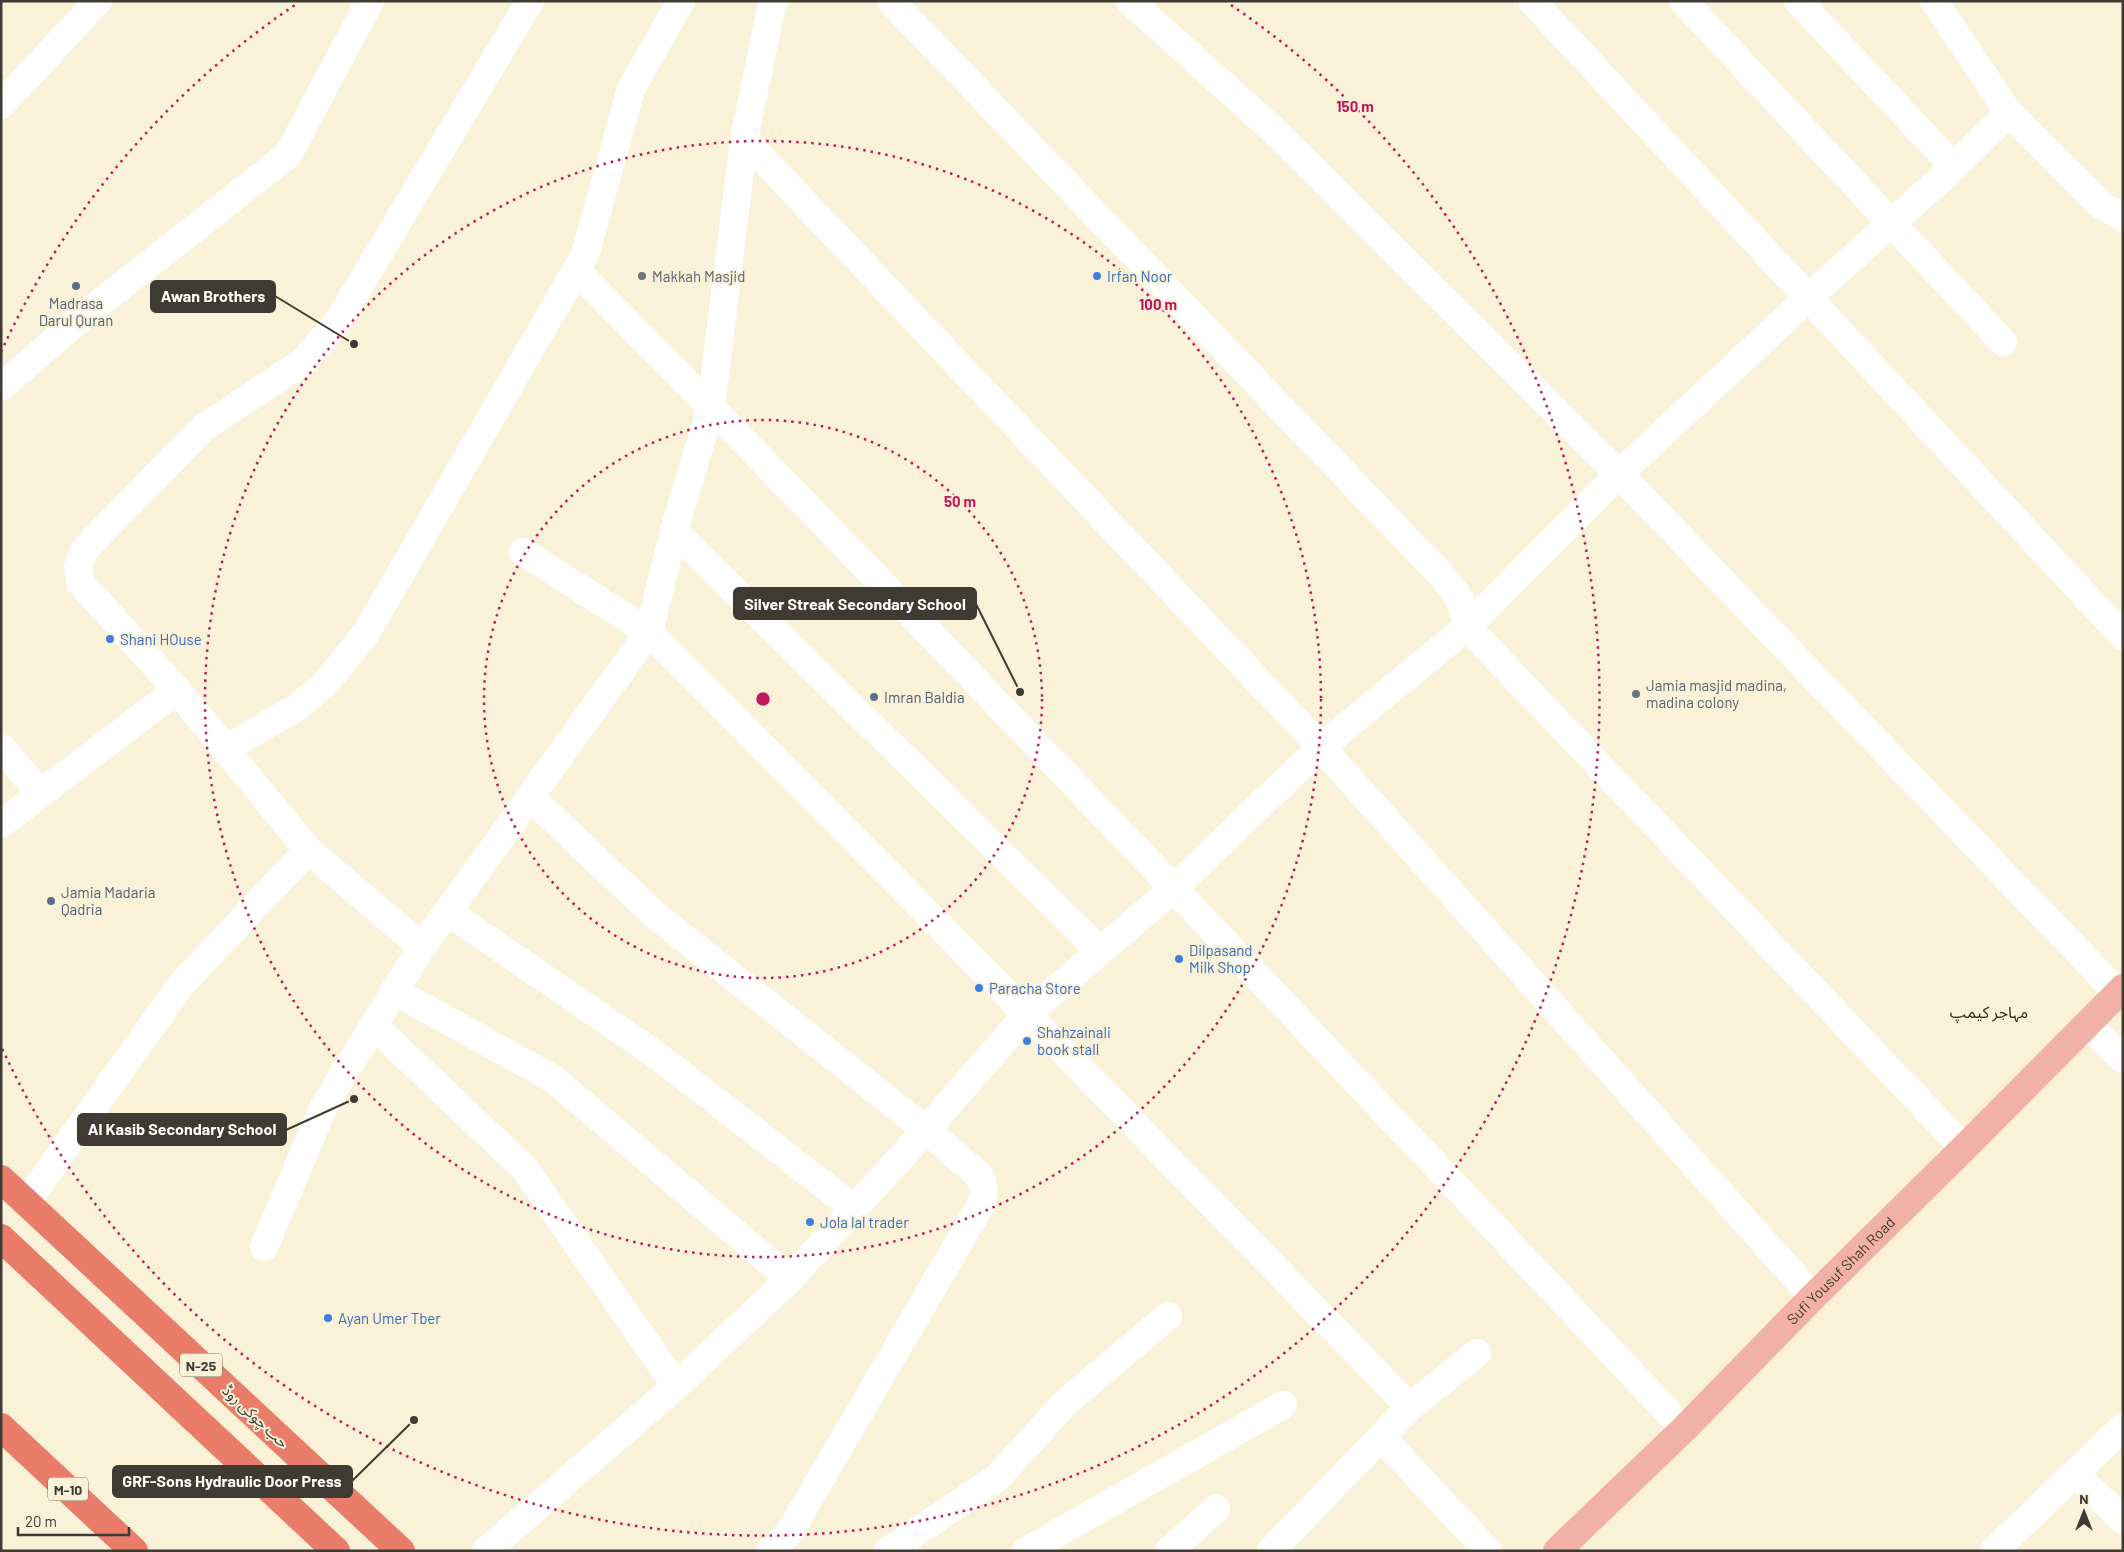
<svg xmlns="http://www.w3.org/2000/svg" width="2124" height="1552" viewBox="0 0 2124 1552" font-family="Barlow,'Noto Sans Arabic',sans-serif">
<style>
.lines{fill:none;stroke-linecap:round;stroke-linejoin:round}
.minor{stroke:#fff;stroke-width:28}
.major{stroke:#f2b1a6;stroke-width:28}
.highway{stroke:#e97d6a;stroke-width:28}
.ring{fill:none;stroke:#c2185b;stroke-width:2.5;stroke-dasharray:2.5 5}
.worship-dot{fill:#6b7280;stroke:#f9f1d8;stroke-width:2}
.shop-dot{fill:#3f7fe0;stroke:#f9f1d8;stroke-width:2}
.service-dot{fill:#5c6f8a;stroke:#f9f1d8;stroke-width:2}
.labels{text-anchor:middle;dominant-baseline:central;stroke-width:4;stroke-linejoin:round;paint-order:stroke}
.shield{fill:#f9f1d8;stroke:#777264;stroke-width:1}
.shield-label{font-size:14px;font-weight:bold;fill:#3f3b32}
.worship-label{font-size:15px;fill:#5b616d;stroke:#f9f1d8;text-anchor:start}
.shop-label{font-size:15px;fill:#366cbe;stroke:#f9f1d8;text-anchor:start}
.service-label{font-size:15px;fill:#4e5e75;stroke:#f9f1d8;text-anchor:start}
.street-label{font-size:15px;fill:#3f3b32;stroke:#f9f1d8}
.neighbourhood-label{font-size:16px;fill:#302a16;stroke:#f9f1d8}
.centre{fill:#c2185b;stroke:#f9f1d8;stroke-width:2.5}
.ring-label{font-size:15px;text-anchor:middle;font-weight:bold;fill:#c2185b;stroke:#f9f1d8;stroke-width:4;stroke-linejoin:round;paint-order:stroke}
.leader{fill:none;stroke:#3f3b32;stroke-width:2}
.callout-dot{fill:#3f3b32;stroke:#f9f1d8;stroke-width:2}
.callout{fill:#3f3b32;stroke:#3f3b32;stroke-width:2}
.callout-label{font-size:16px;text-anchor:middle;font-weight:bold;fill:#fff}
</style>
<rect width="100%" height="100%" fill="#f9f1d8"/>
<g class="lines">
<!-- minor -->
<g class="minor">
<path d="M891 1 1445 579 1460 600 1467 627 1964 1148"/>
<path d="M1130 1 1271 128 1619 474 2118 993"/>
<path d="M1532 1 2123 636"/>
<path d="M1683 1 2003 342"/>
<path d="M1798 1 1954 167"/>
<path d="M1934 1 2009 113 2100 204 2123 218"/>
<path d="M1 105 98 1"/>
<path d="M744 139 1321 747 1813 1297"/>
<path d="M577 271C952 651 1318 1040 1684 1429"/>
<path d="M1 387 82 317 288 155 370 1"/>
<path d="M674 531 1100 951"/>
<path d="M523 552 649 632 1027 1014 1410 1407"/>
<path d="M1 747 41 794"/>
<path d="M225 749 296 708 326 683 366 633 585 255 631 89 681 1"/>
<path d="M530 797 655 915 926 1130 980 1176 984 1189 982 1203 789 1533 770 1551"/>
<path d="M1 824 177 690"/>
<path d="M448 912 655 1054 855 1209"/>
<path d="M422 947 308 850 177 690 80 582 78 566 85 549 203 428 303 362 339 320 530 1"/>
<path d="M394 991 552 1078 790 1279"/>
<path d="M2087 1024 2123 1059"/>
<path d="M373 1025 525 1169 676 1386"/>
<path d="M26 1203 180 986 308 850"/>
<path d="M264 1247 324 1106 422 947 649 632 674 531 711 407 744 139 770 13 774 1"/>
<path d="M1381 1437 1488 1551"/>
<path d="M2075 1474 2123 1520"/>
<path d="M486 1551 676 1386 790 1279 926 1130 1027 1014 1174 888 1321 747 1467 627 1619 474 1809 297 1954 167 2009 113"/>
<path d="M888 1551 997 1478 1065 1403 1168 1316"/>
<path d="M1026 1551 1283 1405"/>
<path d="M1169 1551 1216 1509"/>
<path d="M1271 1551 1410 1407 1477 1353"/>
<path d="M1994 1551 2123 1427"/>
</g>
<!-- major -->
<path class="major" id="s1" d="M1557 1551 1684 1429 1813 1297 1964 1148 2123 988"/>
<!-- highway -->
<g class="highway">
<path d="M1 1179 401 1551"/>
<path d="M1 1238 336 1551"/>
<path d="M1 1427 134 1551"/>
</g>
</g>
<!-- distance rings -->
<g class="ring">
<circle cx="763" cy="699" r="279"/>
<circle cx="763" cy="699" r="558"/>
<path d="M1 352A837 837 0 0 1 295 5M1231 5A837 837 0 1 1 1 1046"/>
</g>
<!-- markers -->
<g class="worship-dot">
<circle cx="642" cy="276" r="5"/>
<circle cx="1636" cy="694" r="5"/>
</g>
<g class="shop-dot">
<circle cx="1097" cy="276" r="5"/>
<circle cx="110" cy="639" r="5"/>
<circle cx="1179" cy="959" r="5"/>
<circle cx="979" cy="988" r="5"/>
<circle cx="1027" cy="1041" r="5"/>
<circle cx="810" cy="1222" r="5"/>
<circle cx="328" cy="1318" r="5"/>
</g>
<g class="service-dot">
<circle cx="76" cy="286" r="5"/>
<circle cx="874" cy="697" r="5"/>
<circle cx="51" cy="901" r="5"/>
</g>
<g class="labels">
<!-- shield labels -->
<g class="shield">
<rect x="180" y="1353.5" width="42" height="23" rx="4"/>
<rect x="48" y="1477.5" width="40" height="23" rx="4"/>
</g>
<g class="shield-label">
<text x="201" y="1365">N-25</text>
<text x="68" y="1489">M-10</text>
</g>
<!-- worship labels -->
<g class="worship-label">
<text x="652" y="276">Makkah Masjid</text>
<text x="1646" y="685">Jamia masjid madina,<tspan x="1646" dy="17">madina colony</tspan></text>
</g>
<!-- shop labels -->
<g class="shop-label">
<text x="1107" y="276">Irfan Noor</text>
<text x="120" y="639">Shani HOuse</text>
<text x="1189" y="950">Dilpasand<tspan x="1189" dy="17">Milk Shop</tspan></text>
<text x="989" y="988">Paracha Store</text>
<text x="1037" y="1032">Shahzainali<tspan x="1037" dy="17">book stall</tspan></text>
<text x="820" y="1222">Jola lal trader</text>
<text x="338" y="1318">Ayan Umer Tber</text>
</g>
<!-- service labels -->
<g class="service-label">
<text x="76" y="303" text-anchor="middle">Madrasa<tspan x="76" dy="17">Darul Quran</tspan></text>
<text x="884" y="697">Imran Baldia</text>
<text x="61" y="892">Jamia Madaria<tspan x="61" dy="17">Qadria</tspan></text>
</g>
<!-- street labels -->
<g class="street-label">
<text stroke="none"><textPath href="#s1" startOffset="399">Sufi Yousuf Shah Road</textPath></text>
<text transform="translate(256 1416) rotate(43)">حب چوکی روڈ</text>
</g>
<!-- neighbourhood labels -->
<g class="neighbourhood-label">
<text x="1989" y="1011">مہاجر کیمپ</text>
</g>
</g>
<circle cx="763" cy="699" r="8" class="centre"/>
<g class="ring-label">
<text x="1355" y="112">150 m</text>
<text x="1158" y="310">100 m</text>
<text x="960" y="507">50 m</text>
</g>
<!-- callouts -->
<path class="leader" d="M354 344L275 296M1020 692L976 604M354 1099L286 1130M414 1420L352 1481"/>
<g class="callout-dot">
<circle cx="354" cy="344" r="5"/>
<circle cx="1020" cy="692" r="5"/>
<circle cx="354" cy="1099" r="5"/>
<circle cx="414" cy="1420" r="5"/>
</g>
<g class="callout">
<rect x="151" y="281" width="124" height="31" rx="5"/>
<rect x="734" y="588" width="242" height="31" rx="5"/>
<rect x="78" y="1114" width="208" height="31" rx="5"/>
<rect x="113" y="1466" width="239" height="31" rx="5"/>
</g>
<g class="callout-label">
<text x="213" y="302">Awan Brothers</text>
<text x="855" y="610">Silver Streak Secondary School</text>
<text x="182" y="1135">Al Kasib Secondary School</text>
<text x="232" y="1487">GRF-Sons Hydraulic Door Press</text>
</g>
<!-- border -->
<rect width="2124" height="1552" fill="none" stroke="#3f3b32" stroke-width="5"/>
<!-- north arrow -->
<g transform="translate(2084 1512)" stroke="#f9f1d8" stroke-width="4" paint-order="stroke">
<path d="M0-4L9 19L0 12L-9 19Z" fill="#3f3b32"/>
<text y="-8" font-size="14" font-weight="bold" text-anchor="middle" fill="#3f3b32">N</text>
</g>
<!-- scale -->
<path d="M18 1527v8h111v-8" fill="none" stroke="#3f3b32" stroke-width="2.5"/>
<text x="25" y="1527" font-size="15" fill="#3f3b32" stroke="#f9f1d8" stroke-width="4" paint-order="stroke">20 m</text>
</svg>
